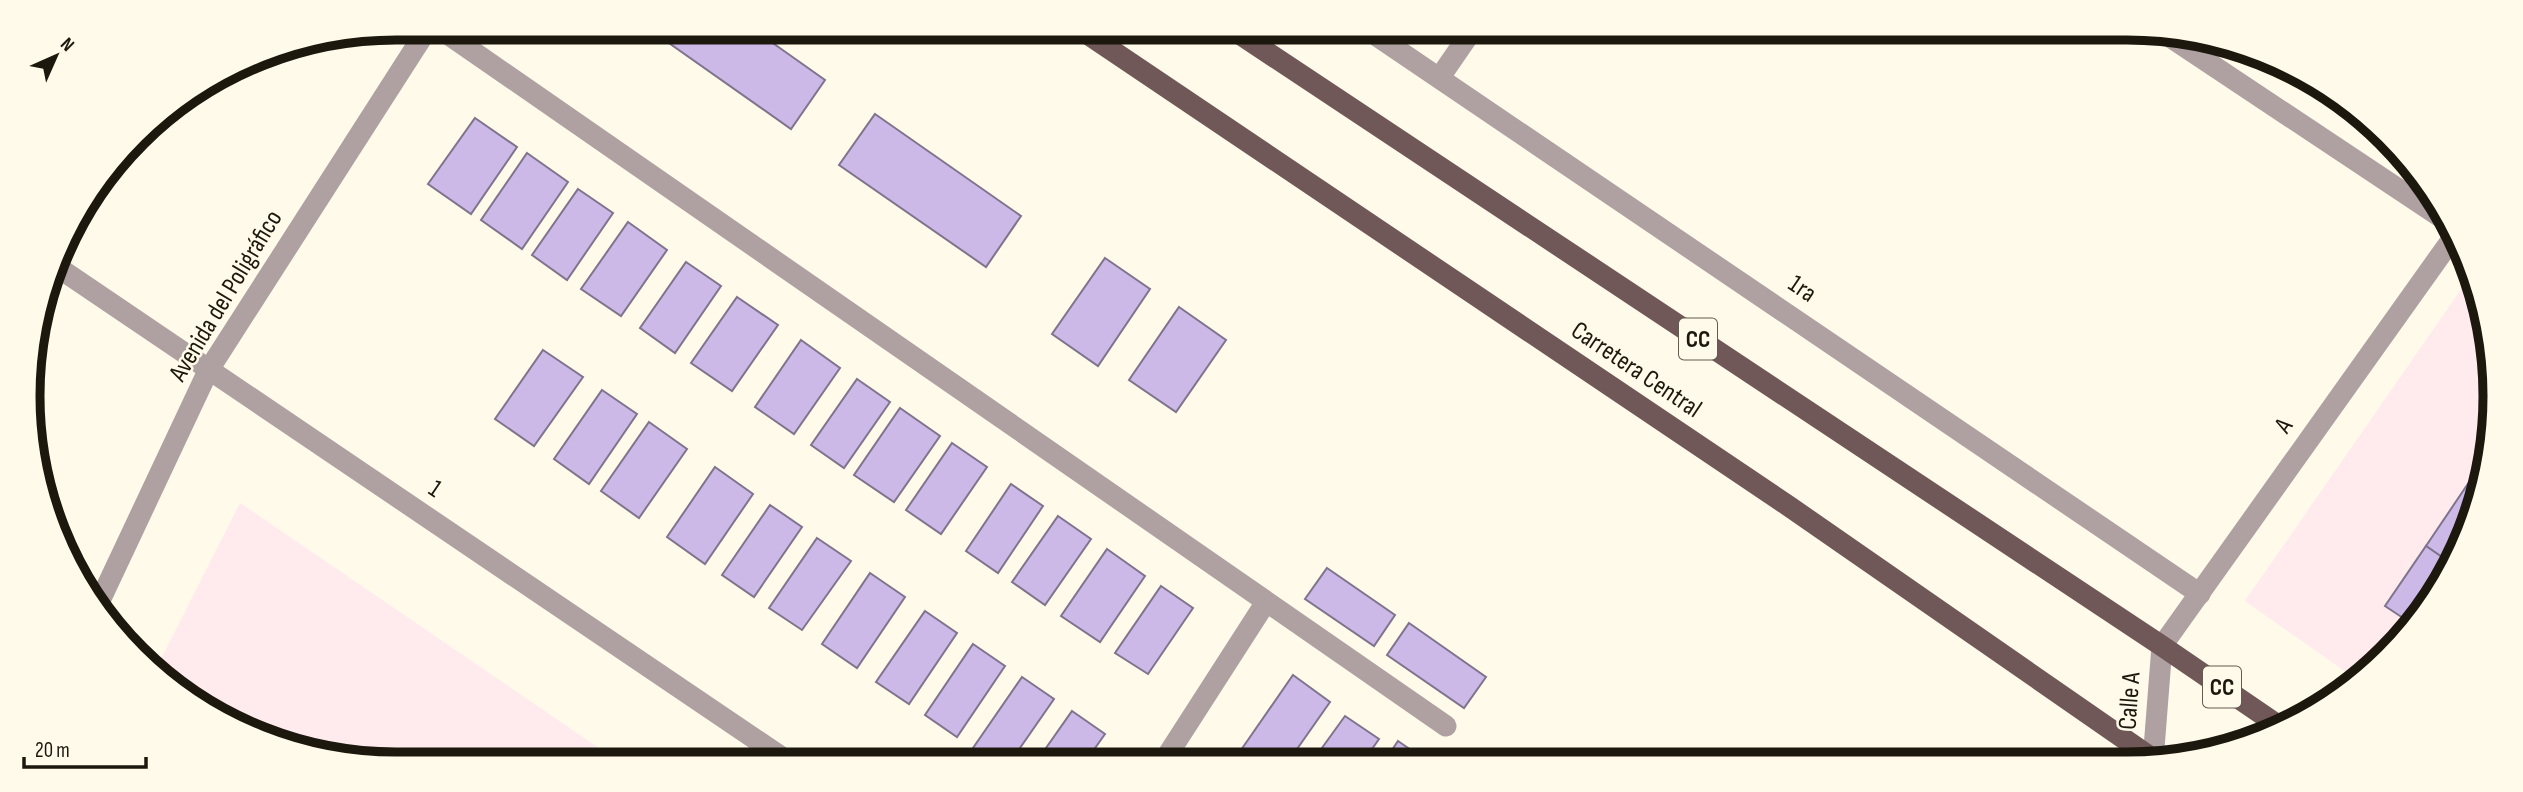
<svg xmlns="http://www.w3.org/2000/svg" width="2523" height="792" viewBox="0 0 2523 792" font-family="'Sofia Sans Condensed',sans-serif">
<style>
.industrial{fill:#ffeaee}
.building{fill:#cdb9e7;stroke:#7f748d;stroke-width:2}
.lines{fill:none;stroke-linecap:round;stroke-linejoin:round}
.minor{stroke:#afa0a1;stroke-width:21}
.major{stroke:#705758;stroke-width:21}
.labels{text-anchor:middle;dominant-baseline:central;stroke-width:5;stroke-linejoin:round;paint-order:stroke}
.shield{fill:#fffae9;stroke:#605c50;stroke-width:2}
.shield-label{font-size:24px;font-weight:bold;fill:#1c180e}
.street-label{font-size:26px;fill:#1c180e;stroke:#fffae9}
.rim{fill:none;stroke:#1c180e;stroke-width:9}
</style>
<rect width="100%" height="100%" fill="#fffae9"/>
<!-- industrial -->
<g class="industrial">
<path d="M2469 278 2488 325V468L2446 580 2387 656 2356 679 2245 601Z"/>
<path d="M240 503 612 757H324L192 702 157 667Z"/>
</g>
<!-- building -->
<g class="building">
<path d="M649 29H753L825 80 791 129Z"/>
<path d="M875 114 1021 216 986 267 839 165Z"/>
<path d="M475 118 517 147 471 214 428 184Z"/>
<path d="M527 153 568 182 522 249 481 220Z"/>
<path d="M578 189 613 213 567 280 532 255Z"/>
<path d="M628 222 667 250 621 316 581 289Z"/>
<path d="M1105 258 1150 289 1098 366 1052 334Z"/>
<path d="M686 262 721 286 675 353 640 328Z"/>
<path d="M737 297 778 325 732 391 691 363Z"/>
<path d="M1179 307 1226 340 1176 412 1129 380Z"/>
<path d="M801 340 840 368 794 434 755 407Z"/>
<path d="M543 350 583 377 534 446 495 419Z"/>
<path d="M857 379 890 402 844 468 811 445Z"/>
<path d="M602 390 637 414 589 484 554 459Z"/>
<path d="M900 408 940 436 894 502 854 475Z"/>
<path d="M649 422 687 449 639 518 601 491Z"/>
<path d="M952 443 987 467 941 534 906 510Z"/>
<path d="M2488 454V468L2452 564 2426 546Z"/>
<path d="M715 467 753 494 705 564 667 537Z"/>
<path d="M1011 484 1043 506 998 573 966 551Z"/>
<path d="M770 505 802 527 754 597 722 575Z"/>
<path d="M1058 516 1091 539 1045 605 1012 582Z"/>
<path d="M817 538 851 561 802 630 769 608Z"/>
<path d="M2426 546 2452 564 2446 580 2412 624 2385 606Z"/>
<path d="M1107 549 1145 576 1100 642 1061 616Z"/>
<path d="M1327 568 1395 615 1374 646 1305 599Z"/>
<path d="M870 573 905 597 857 668 822 644Z"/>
<path d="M1161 586 1193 608 1148 674 1115 653Z"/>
<path d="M925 611 957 633 909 704 876 682Z"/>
<path d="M1409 623 1486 677 1464 708 1387 655Z"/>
<path d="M973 644 1005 666 957 737 925 715Z"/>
<path d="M1293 675 1330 702 1290 759H1253L1241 750Z"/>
<path d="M1022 677 1054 699 1013 758H988L973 748Z"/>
<path d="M1072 711 1105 734 1088 758H1039Z"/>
<path d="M1345 716 1379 739 1365 759H1314Z"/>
<path d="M1398 741 1424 759H1386Z"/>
</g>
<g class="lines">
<!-- minor -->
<g class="minor">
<path d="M439 28 1446 726"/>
<path d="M1371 32 2200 594"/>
<path d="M2167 35 2445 220"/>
<path d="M1440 77 1471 32"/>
<path d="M56 266 783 758"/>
<path d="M97 607 208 371 428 28"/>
<path d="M1165 759 1266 602"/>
<path d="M2153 761 2162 646 2452 239"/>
</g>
<!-- major -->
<g class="major">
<path d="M1083 31 1790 507 2156 761"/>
<path d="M1235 31 2162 646 2282 728"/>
</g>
</g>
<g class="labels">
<!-- shield labels -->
<g class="shield">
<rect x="1679" y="318.5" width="38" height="41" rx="5"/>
<rect x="2203" y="666.5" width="38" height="41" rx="5"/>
</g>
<g class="shield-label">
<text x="1698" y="339">CC</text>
<text x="2222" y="687">CC</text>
</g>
<!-- street labels -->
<g class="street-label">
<text transform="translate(1802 289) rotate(34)">1ra</text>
<text transform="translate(226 296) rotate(-59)">Avenida del Poligráfico</text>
<text transform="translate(1636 370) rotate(34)">Carretera Central</text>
<text transform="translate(2284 426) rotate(-55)">A</text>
<text transform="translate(435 489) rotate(34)">1</text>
<text transform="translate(2130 701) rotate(-86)">Calle A</text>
</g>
</g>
<!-- crop -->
<path d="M0 0H2523V792H0ZM396 40H2127A356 356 0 0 1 2483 396V396A356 356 0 0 1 2127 752H396A356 356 0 0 1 40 396V396A356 356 0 0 1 396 40Z" fill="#fffae9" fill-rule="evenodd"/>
<path class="rim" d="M396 40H2127A356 356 0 0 1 2483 396V396A356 356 0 0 1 2127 752H396A356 356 0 0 1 40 396V396A356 356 0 0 1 396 40Z"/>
<!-- north arrow -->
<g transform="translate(56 56) rotate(45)" stroke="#fffae9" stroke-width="5" paint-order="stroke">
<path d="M0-5L12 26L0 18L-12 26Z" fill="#1c180e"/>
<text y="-10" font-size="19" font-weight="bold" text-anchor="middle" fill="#1c180e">N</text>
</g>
<!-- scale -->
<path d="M24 757v10h122v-10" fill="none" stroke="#1c180e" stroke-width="3.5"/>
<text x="35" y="757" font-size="21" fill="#1c180e" stroke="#fffae9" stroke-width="5" paint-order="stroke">20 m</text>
</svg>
